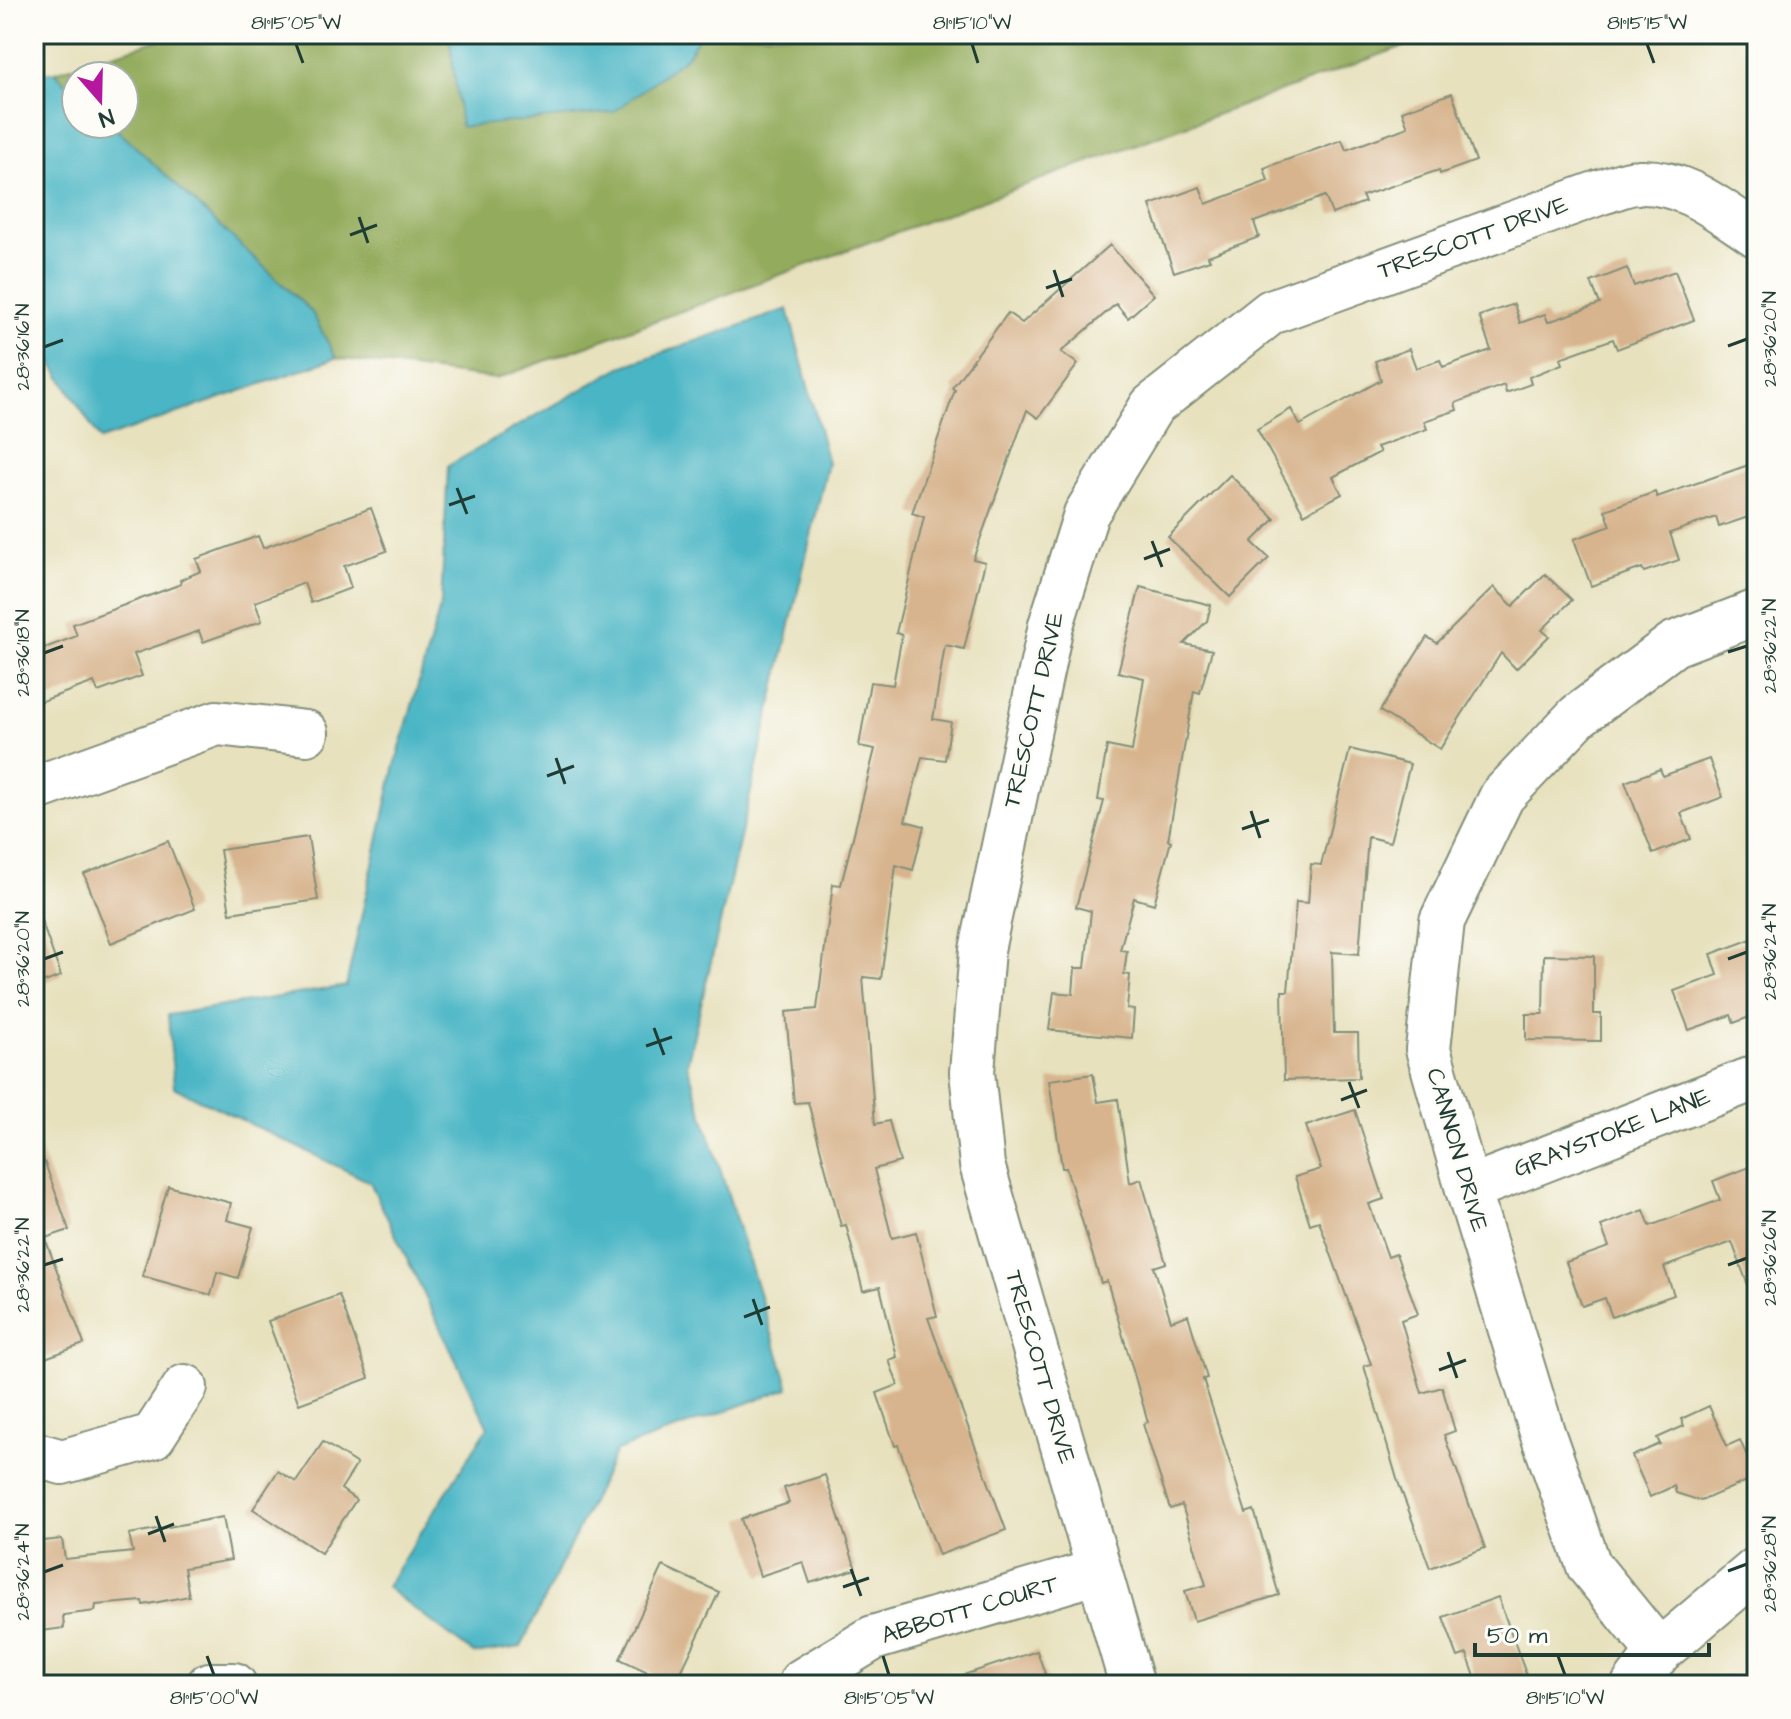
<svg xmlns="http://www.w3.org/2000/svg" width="1791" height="1719" viewBox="0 0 1791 1719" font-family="'Architects Daughter',sans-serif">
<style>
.forest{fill:#93ab5c;stroke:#597448;stroke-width:2}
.water{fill:#48b5c5;stroke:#34797c;stroke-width:2}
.building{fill:#d7b48d}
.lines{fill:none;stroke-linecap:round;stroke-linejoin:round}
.minor-casing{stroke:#838f79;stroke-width:48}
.minor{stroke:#fff;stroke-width:44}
.ticks{fill:none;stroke:#1f3d34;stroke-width:3}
.labels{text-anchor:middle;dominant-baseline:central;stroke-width:6;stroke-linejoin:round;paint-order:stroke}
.street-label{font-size:24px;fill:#1f3d34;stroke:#fdfcf7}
.neatline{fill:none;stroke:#1f3d34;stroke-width:3}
.ticks-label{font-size:20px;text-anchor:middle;fill:#1f3d34}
</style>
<rect width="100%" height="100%" fill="#fdfcf7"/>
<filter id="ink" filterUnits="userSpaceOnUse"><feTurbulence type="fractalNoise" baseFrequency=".0125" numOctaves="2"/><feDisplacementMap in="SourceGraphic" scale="16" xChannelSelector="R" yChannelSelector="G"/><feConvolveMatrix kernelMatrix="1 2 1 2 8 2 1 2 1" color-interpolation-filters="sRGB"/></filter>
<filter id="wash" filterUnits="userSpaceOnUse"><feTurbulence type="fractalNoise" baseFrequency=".006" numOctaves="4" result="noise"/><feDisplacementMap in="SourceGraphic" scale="32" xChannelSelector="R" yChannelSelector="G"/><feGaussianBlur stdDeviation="1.8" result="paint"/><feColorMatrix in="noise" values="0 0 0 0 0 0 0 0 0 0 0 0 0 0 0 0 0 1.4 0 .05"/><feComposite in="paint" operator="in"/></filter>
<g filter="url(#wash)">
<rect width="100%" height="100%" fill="#e7e1be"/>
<!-- forest -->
<path class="forest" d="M178 34H449L461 127 687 56 701 34H1437L496 379 336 358 311 311 111 124H124V76H76V92L55 72Z"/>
<!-- water -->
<g class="water">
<path d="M449 34H701L687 56 614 112 461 127Z"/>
<path d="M54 72 76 92V124H111L311 311 336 358 100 440 34 334V75Z"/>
<path d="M788 309 828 463 687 1064 789 1388 616 1451 521 1647 474 1654 386 1587 488 1427 370 1182 174 1087 168 1015 346 986 394 769 441 604 448 466 621 367Z"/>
</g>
<g id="blocks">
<!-- building -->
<g class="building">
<path d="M1452 93 1476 161 1440 174 1439 170 1362 196 1365 202 1332 214 1325 196 1254 222 1259 237 1208 256 1210 260 1174 272 1150 205 1200 187 1206 204 1268 181 1264 168 1342 140 1346 150 1408 127 1402 111Z"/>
<path d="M1110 245 1154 295 1128 318 1116 304 1061 352 1078 364 1038 418 1027 410 973 559 985 562 964 649 945 645 933 719 951 722 945 760 922 757 905 821 924 826 913 870 896 865 881 979 863 977 875 1124 889 1121 900 1162 874 1169 892 1238 916 1232 937 1316 928 1318 1006 1530 939 1555 898 1445 895 1446 877 1393 898 1385 889 1360 897 1357 880 1287 863 1291 846 1225 841 1226 808 1102 794 1103 786 1012 817 1009 833 884 841 885 875 749 859 746 870 682 893 685 902 635 896 633 924 517 912 513 955 390 952 388 1008 313 1022 323Z"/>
<path d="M1627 268 1634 286 1675 271 1694 320 1617 349 1613 339 1560 358 1562 364 1529 377 1531 384 1506 393 1504 385 1455 403 1457 410 1424 421 1427 429 1377 447 1380 452 1333 477 1342 494 1304 514 1257 429 1291 409 1300 425 1381 380 1375 361 1409 349 1416 368 1440 360 1443 367 1491 350 1479 316 1514 304 1520 323 1545 314 1548 322 1600 304 1591 282Z"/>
<path d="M1757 462V514L1719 527 1716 517 1670 533 1679 560 1644 572 1642 568 1591 586 1574 539 1611 526 1605 510 1655 492 1657 497Z"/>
<path d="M1230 475 1275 519 1252 542 1269 558 1230 597 1168 537Z"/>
<path d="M371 508 387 551 344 566 351 588 311 603 304 583 255 602 262 621 203 642 199 631 134 654 142 676 98 692 94 682 34 704V652L77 636 73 624 181 584 180 580 201 571 196 559 258 536 263 548Z"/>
<path d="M1545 574 1572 600 1542 630 1549 636 1516 669 1501 653 1440 749 1380 711 1427 637 1437 643 1494 587 1513 606Z"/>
<path d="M1140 587 1211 605 1207 621 1184 644 1212 650 1200 693 1194 691 1168 840 1171 841 1154 904 1134 898 1120 950 1127 951 1124 974 1130 975 1127 1009 1134 1010 1132 1038 1049 1030 1054 992 1073 994 1075 968H1085L1091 911 1076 907 1104 801 1098 800 1107 746 1132 751 1144 678 1118 672Z"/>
<path d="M1350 749 1410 764 1390 842 1368 837 1359 954 1332 952 1334 1033H1358L1359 1078 1284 1080 1282 991H1288L1296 902 1308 903 1311 864 1321 865Z"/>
<path d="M1709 759 1723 797 1681 813 1691 839 1653 854 1625 782 1660 769 1663 776Z"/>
<path d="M308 837 318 900 230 913 220 850Z"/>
<path d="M168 841 195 909 111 943 84 874Z"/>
<path d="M34 909H37L61 976 34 986Z"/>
<path d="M1757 937V1014L1734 1023 1731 1015 1689 1030 1674 991 1718 975 1711 954Z"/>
<path d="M1544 955 1594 956V1014H1601V1041L1526 1040V1014H1543Z"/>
<path d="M1093 1074 1098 1102 1118 1099 1130 1183 1141 1179 1166 1263 1154 1267 1171 1321 1188 1315 1207 1378 1203 1379 1246 1513 1254 1510 1279 1595 1194 1621 1185 1591 1206 1585 1182 1505 1170 1509 1143 1424 1148 1422 1107 1281 1101 1283 1066 1168H1062L1049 1080Z"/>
<path d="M1355 1110 1384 1199 1369 1204 1388 1257 1396 1254 1418 1314 1401 1320 1422 1393 1442 1387 1455 1431 1444 1435 1485 1548 1430 1568 1397 1479 1364 1366 1371 1364 1319 1221 1310 1224 1295 1177 1321 1169 1306 1126Z"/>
<path d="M37 1141 69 1230 45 1238 84 1344 34 1362V1142Z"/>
<path d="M1757 1164V1301L1754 1302 1732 1242 1664 1267 1674 1295 1612 1317 1605 1298 1582 1306 1566 1262 1609 1247 1601 1226 1644 1210 1650 1226 1720 1200 1713 1181Z"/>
<path d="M168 1186 231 1203 227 1220 253 1227 238 1278 217 1272 211 1295 142 1276Z"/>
<path d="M339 1295 369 1378 299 1404 268 1321Z"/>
<path d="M1709 1406 1727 1446 1740 1440 1756 1477 1701 1501 1676 1493 1674 1486 1650 1497 1632 1456 1660 1444 1657 1438 1684 1426 1681 1419Z"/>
<path d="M323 1442 357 1464 341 1489 356 1500 321 1553 253 1509 278 1471 296 1482Z"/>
<path d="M825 1475 856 1569 810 1583 803 1562 760 1576 741 1519 789 1503 784 1488Z"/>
<path d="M223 1517 231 1560 184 1568 189 1596 143 1605 142 1601 96 1605 95 1611 63 1615 64 1628 34 1632V1542L62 1539 65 1559 133 1552 129 1534Z"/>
<path d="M663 1566 719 1592 675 1685 620 1659Z"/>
<path d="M1498 1597 1530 1685H1478L1467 1654 1458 1657 1443 1617Z"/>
<path d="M1037 1651 1049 1685H949L948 1680Z"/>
</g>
</g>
</g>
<g filter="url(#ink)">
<use href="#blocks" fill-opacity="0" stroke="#838f79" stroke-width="2"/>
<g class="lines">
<!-- minor casing -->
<g class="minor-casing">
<g id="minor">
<path d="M34 789 217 723 306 733"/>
<path d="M1468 1189 1757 1077"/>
<path d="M34 1454 62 1462 153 1436 185 1387"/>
<path d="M1659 1652 1589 1566 1542 1432 1468 1189 1428 1049 1442 921 1502 796 1578 716 1674 644 1757 612"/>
<path d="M802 1681 873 1638 1099 1571"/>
<path d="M209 1685H234"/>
<path d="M1132 1685 982 1165 972 1072 982 950 1051 625 1086 514 1152 406 1271 312 1601 192C1613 189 1626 182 1638 182 1685 180 1720 211 1757 235"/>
<path d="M1634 1685 1659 1652 1757 1569"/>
</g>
</g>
<!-- minor -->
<use href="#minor" class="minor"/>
</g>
</g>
<!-- ticks -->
<path class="ticks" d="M296 44 303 63M972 44 978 63M1647 44 1654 63M359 217 368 243M350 235 377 225M1054 270 1063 297M1046 288 1072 279M1728 346 1747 339M44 347 63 340M457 488 467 514M449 505 475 496M1152 541 1162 567M1144 559 1170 549M1728 652 1747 646M44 653 63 646M556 758 565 784M547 776 574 766M1251 811 1260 838M1242 829 1269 820M44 959 63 952M1728 959 1747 952M654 1028 664 1055M646 1046 672 1037M1349 1082 1359 1108M1341 1100 1367 1090M44 1265 63 1259M1728 1265 1747 1258M753 1299 762 1325M744 1317 770 1307M1448 1352 1457 1378M1439 1370 1466 1360M156 1516 165 1542M148 1534 174 1524M851 1569 861 1596M1728 1571 1747 1564M44 1572 63 1565M843 1587 869 1578M207 1656 214 1675M883 1656 889 1675M1558 1656 1565 1675"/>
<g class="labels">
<!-- street labels -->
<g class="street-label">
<text transform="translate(1473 238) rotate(-20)">TRESCOTT DRIVE</text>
<text transform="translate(1034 710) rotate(-77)">TRESCOTT DRIVE</text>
<text transform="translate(1612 1133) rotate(-21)">GRAYSTOKE LANE</text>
<text transform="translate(1457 1150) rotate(74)">CANNON DRIVE</text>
<text transform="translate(1040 1367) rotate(74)">TRESCOTT DRIVE</text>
<text transform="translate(970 1610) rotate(-17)">ABBOTT COURT</text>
</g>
</g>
<!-- margin -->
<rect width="1791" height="1719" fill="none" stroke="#fdfcf7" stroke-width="88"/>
<!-- north arrow -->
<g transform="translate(100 100) rotate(160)"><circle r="38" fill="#fdfcf7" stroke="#a4b0a9" stroke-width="2"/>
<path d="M0-6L14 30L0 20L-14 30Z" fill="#b5179e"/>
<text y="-12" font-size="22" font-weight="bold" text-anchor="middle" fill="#1f3d34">N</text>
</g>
<!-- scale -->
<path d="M1475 1643v12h234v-12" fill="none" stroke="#1f3d34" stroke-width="4"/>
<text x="1487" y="1643" font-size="24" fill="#1f3d34" stroke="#fdfcf7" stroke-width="6" paint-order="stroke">50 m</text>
<rect x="44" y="44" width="1703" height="1631" class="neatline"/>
<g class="ticks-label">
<text x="296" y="29">81°15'05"W</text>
<text x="972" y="29">81°15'10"W</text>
<text x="1647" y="29">81°15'15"W</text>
<text transform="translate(1769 339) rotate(-90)" y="7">28°36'20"N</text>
<text transform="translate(22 347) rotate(-90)" y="7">28°36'16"N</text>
<text transform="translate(1769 646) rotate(-90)" y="7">28°36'22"N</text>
<text transform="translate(22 653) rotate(-90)" y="7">28°36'18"N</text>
<text transform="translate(1769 952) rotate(-90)" y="7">28°36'24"N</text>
<text transform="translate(22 959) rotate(-90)" y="7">28°36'20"N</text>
<text transform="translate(1769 1258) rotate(-90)" y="7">28°36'26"N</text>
<text transform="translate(22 1265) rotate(-90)" y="7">28°36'22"N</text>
<text transform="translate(1769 1564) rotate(-90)" y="7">28°36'28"N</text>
<text transform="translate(22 1572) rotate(-90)" y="7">28°36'24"N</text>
<text x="214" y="1704">81°15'00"W</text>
<text x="889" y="1704">81°15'05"W</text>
<text x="1565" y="1704">81°15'10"W</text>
</g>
</svg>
